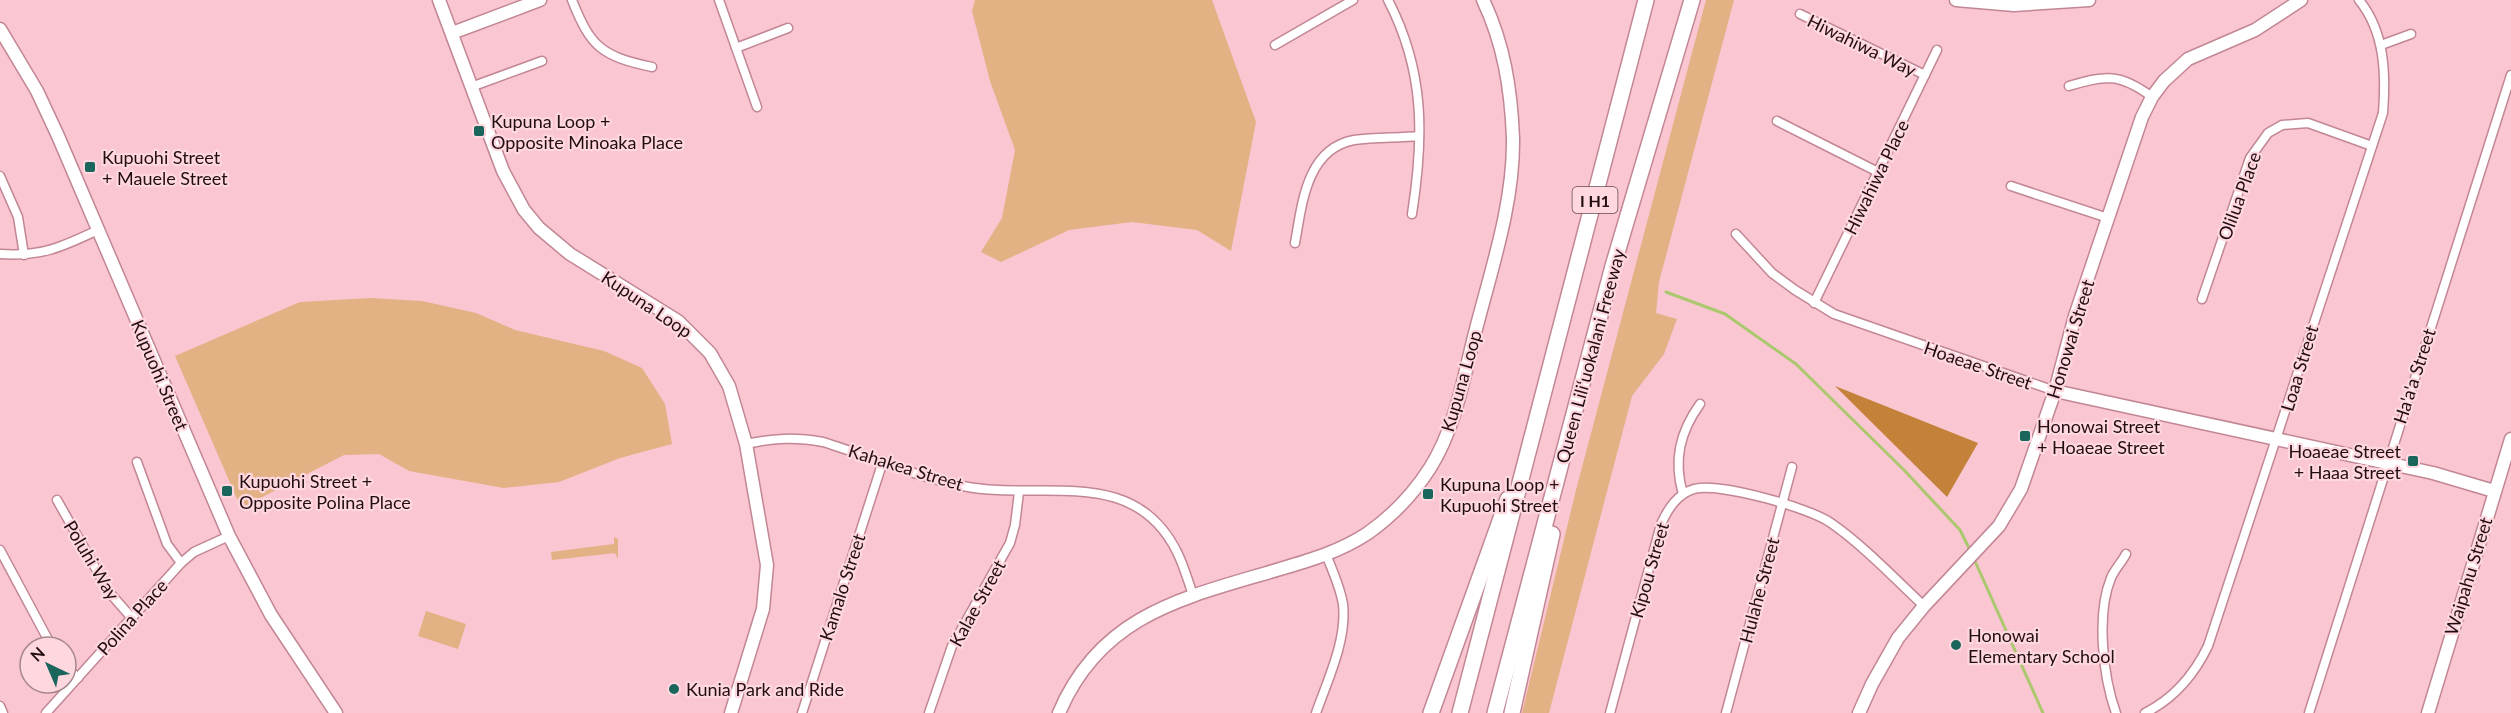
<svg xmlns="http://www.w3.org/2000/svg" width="2511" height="713" viewBox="0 0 2511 713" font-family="Lato,sans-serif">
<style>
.green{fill:#e2b184}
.forest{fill:#c4813a}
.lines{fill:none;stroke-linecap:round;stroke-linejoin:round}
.stream{stroke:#abc86f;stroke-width:3}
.street-casing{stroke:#c28694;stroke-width:11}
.secondary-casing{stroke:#c28694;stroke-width:15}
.highway-casing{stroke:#c28694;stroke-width:18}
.street{stroke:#fff;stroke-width:8}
.secondary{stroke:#fff;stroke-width:12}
.highway{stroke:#fff;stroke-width:15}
.poi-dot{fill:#1a655c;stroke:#ffd7df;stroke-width:2}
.labels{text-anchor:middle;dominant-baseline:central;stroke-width:4.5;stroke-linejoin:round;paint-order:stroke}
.shield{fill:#ffd7df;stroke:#644a50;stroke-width:1.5}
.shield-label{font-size:16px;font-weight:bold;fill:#220d12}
.street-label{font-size:18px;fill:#220d12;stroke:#ffd7df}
.poi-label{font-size:18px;fill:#220d12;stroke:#ffd7df;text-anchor:start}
</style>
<rect width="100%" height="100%" fill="#fac6d1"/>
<!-- green -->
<g class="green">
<path d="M975 0H1212L1256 122 1231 251 1197 230 1132 222 1069 230 1001 262 981 252 1002 218 1015 150 990 81 972 11Z"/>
<path d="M1706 0H1734L1659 282 1656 313 1677 319 1664 354 1632 396 1549 713H1522L1576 490Z"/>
<path d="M370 298 422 301 476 313 515 330 604 351 642 368 665 404 672 444 620 458 559 482 504 488 409 471 379 454 344 455 241 508 175 356 300 302Z"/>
<path d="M614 537 618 539V559L615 553 552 560 551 552 614 544Z"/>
<path d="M426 611 466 624 458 649 418 636Z"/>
</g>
<!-- forest -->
<path class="forest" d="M1835 386 1978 443 1947 497Z"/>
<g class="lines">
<!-- stream -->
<g class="stream">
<path d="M1666 292 1725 314 1796 364 1904 470 1960 530 1970 550"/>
<path d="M1974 559 2043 713"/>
</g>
<!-- street casing -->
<g class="street-casing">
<g id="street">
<path d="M572 0C591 48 602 56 652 67"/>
<path d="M719 0 757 107"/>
<path d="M1388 0C1425 71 1424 137 1412 214"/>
<path d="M1800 14 1925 75"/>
<path d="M1275 45 1353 0"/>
<path d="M2381 45 2411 34"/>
<path d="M736 48 788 28"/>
<path d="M2069 86C2106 75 2120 73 2152 97"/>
<path d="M471 87 542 61"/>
<path d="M1777 121 1878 172"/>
<path d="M0 176 18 217 24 255"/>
<path d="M2011 186 2108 218"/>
<path d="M1736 234 1772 273 1795 290 1834 314 2055 391"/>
<path d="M1295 243C1302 205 1306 149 1354 140 1375 137 1398 138 1419 136"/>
<path d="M0 254C41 257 62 247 98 230"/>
<path d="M2202 299 2250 158 2268 133 2282 125 2308 123 2372 146"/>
<path d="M1814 303 1937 50"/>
<path d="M746 444C773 438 795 437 823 442 869 456 916 477 963 486 1039 502 1133 463 1177 552 1184 566 1188 581 1193 595"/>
<path d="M137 462 167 544 181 563"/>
<path d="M1683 494C1673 460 1680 432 1700 404"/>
<path d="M57 500 109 592 131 617"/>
<path d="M0 550 52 647"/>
<path d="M66 667 78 678"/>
<path d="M0 706 3 713"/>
<path d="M46 713 181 563 194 552 229 536"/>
<path d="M802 713 883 461"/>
<path d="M929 713 952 646 1010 543 1015 525 1019 492"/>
<path d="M1316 713C1328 679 1347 640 1343 604 1340 586 1332 570 1326 554"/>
<path d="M1610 713 1661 524C1668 509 1677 494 1694 489 1719 482 1810 508 1831 523 1864 546 1894 578 1924 606"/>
<path d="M1726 713 1792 467"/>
<path d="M2116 713C2103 677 2096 614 2111 578 2114 570 2122 562 2126 554"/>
<path d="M2145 713C2175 698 2194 675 2208 646L2383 113C2386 74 2385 32 2359 0"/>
<path d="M2309 713 2511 75"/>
</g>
</g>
<!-- secondary casing -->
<g class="secondary-casing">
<g id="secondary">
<path d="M439 0 503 171 524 210 539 228 570 254 678 321 710 353 729 386 746 444 767 565 763 609 731 713"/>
<path d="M1956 0 2014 5 2089 0"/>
<path d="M0 29 37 91 58 136 229 536 271 615 336 713"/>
<path d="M452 33 540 0"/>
<path d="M2055 391 2433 473 2494 491"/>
<path d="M1059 713C1101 613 1187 597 1280 569 1311 560 1341 551 1368 533 1392 516 1414 493 1430 468 1456 427 1464 375 1476 329 1492 267 1514 202 1513 138 1511 89 1504 44 1483 0"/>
<path d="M1859 713 1872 684 1898 638 1924 606 1999 526 2021 489 2055 391 2075 316 2108 218 2142 117 2152 97 2164 81 2188 59 2255 30 2301 0"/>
<path d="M2428 713 2511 439"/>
</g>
</g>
<!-- highway casing -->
<g class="highway-casing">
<g id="highway">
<path d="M1431 713 1508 499"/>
<path d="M1460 713 1646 0"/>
<path d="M1495 713 1613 266 1692 0"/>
<path d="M1512 713 1552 534"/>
</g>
</g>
<!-- street -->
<use href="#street" class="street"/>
<!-- secondary -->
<use href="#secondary" class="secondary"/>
<!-- highway -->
<use href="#highway" class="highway"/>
</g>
<!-- markers -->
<g class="poi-dot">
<rect x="473" y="125" width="12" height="12" rx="3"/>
<rect x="84" y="161" width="12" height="12" rx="3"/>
<rect x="2019" y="430" width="12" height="12" rx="3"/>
<rect x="2407" y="455" width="12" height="12" rx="3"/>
<rect x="221" y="485" width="12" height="12" rx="3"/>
<rect x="1422" y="488" width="12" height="12" rx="3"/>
<circle cx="1956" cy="645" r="6"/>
<circle cx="674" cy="689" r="6"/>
</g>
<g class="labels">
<!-- shield labels -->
<rect class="shield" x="1572.5" y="187" width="45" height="26" rx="4.5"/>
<g class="shield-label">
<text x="1595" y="200">I H1</text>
</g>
<!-- street labels -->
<g class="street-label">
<text transform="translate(1862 45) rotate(26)">Hiwahiwa Way</text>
<text transform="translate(1876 177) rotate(-64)">Hiwahiwa Place</text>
<text transform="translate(2239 196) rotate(-70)">Olilua Place</text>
<text transform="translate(647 304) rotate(34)">Kupuna Loop</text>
<text transform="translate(2070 339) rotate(-73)">Honowai Street</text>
<text transform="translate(1590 356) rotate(-75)">Queen Liliʻuokalani Freeway</text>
<text transform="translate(1978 365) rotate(19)">Hoaeae Street</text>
<text transform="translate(2299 368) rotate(-73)">Loaa Street</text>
<text transform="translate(160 375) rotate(67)">Kupuohi Street</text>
<text transform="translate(2414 376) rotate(-72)">Ha'a'a Street</text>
<text transform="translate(1461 381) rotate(-74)">Kupuna Loop</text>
<text transform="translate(906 467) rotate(17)">Kahakea Street</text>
<text transform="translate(92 560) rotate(59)">Poluhi Way</text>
<text transform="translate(1649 570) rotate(-74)">Kipou Street</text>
<text transform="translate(2468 576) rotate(-73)">Waipahu Street</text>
<text transform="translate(842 587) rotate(-72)">Kamalo Street</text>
<text transform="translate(1759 590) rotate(-75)">Hulahe Street</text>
<text transform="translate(977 603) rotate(-61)">Kalae Street</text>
<text transform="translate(132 617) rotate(-48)">Polina Place</text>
</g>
<!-- poi labels -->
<g class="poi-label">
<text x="491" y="121">Kupuna Loop +<tspan x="491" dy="21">Opposite Minoaka Place</tspan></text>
<text x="102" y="157">Kupuohi Street<tspan x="102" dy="21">+ Mauele Street</tspan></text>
<text x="2037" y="426">Honowai Street<tspan x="2037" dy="21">+ Hoaeae Street</tspan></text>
<text x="2401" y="451" text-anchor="end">Hoaeae Street<tspan x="2401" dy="21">+ Haaa Street</tspan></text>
<text x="239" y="481">Kupuohi Street +<tspan x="239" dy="21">Opposite Polina Place</tspan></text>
<text x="1440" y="484">Kupuna Loop +<tspan x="1440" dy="21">Kupuohi Street</tspan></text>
<text x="1968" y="635">Honowai<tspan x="1968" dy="21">Elementary School</tspan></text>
<text x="686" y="689">Kunia Park and Ride</text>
</g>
</g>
<!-- north arrow -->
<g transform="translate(48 665) rotate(316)"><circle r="28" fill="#ffd7df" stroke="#a7868d" stroke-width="1.5"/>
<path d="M0-4.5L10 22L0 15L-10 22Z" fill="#1a655c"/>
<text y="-9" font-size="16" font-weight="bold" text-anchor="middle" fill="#220d12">N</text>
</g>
</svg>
